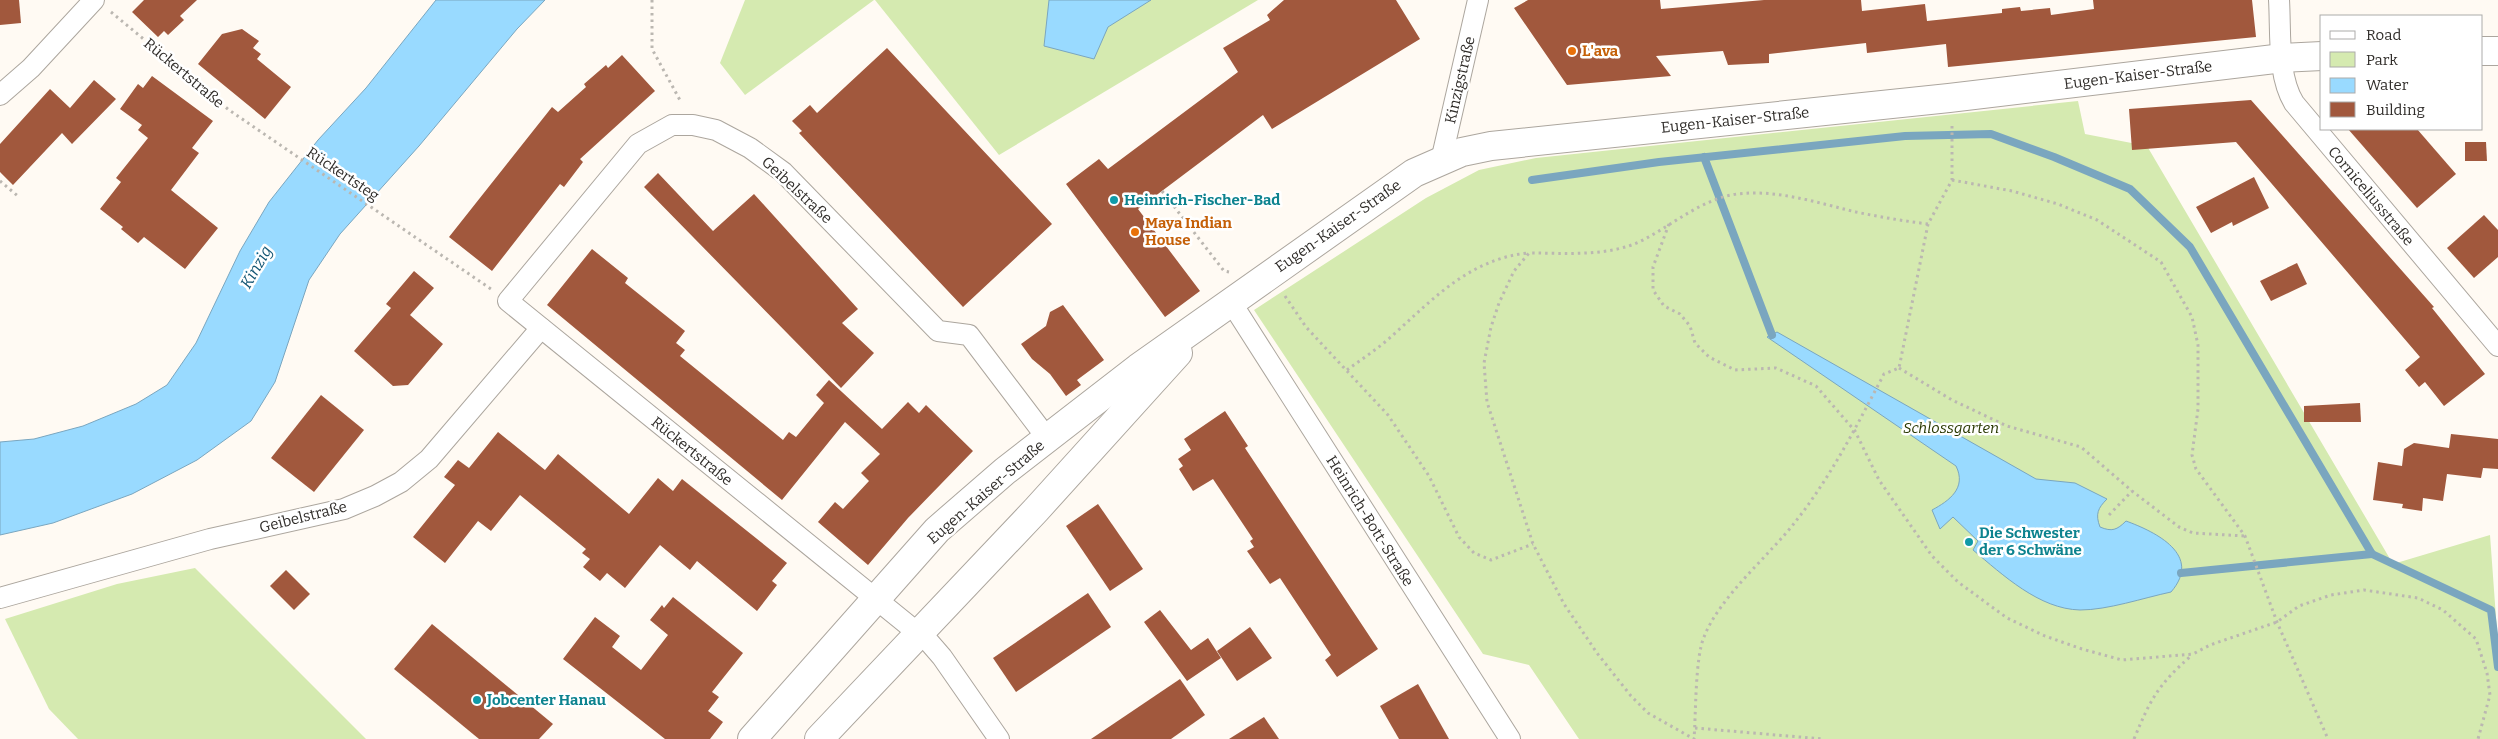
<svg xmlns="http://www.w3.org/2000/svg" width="2498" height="739" viewBox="0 0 2498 739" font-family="Bitter,serif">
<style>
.green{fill:#d5eab0}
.water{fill:#99daff;stroke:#7aa6bf}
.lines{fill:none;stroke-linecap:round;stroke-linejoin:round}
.stream{stroke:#7aa6bf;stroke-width:8}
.building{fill:#a1583d}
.minor-casing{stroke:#aca69e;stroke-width:22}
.secondary-casing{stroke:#aca69e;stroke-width:30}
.path{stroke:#bbb7b1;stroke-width:3;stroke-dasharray:2.5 4;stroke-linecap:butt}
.minor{stroke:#fff;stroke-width:20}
.secondary{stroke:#fff;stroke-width:28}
.food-dot{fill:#e8710a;stroke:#fff;stroke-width:2}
.culture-dot{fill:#0f9aa8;stroke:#fff;stroke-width:2}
.labels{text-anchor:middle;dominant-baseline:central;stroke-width:5;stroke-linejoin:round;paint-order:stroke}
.food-label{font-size:15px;font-weight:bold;fill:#c56008;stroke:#fff;text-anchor:start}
.street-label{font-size:15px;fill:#302d2a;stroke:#fff}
.culture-label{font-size:15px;font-weight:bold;fill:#0d838f;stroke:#fff;text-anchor:start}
.park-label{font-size:15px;font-style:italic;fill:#293800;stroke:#fff}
.water-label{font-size:16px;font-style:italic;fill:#135674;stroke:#fff}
</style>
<rect width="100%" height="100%" fill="#fffaf3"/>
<!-- green -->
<g class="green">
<path d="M745 0H874L745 95 720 63Z"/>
<path d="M875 0H1258L999 155Z"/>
<path d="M2078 101 2085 134 2147 146 2393 564 2490 535 2498 645V739H1579L1529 665 1483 654 1254 310 1426 198 1479 170 1536 158Z"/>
<path d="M195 568 366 739H78L49 709 5 619 117 584Z"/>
</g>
<!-- water -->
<g class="water">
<path d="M436 0H545L517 29 419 146 340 234 309 280 275 382 251 421 197 460 132 494 53 523 0 535V442L34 439 83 426 136 404 167 385 196 343 240 251 269 202 318 140 366 88Z"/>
<path d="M1049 0H1151L1108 27 1094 59 1044 46Z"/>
<path d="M1777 332 2036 479 2075 483 2107 499C2098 508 2095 514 2100 527 2112 532 2117 530 2126 521 2156 532 2203 555 2171 592 2143 598 2108 610 2080 610 2039 609 2003 575 1973 550L1978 541 1953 517 1940 529 1932 510C1949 501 1967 488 1956 466L1767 337Z"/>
</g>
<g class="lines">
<!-- stream -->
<g class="stream">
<path d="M1704 157 1772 335"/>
<path d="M1532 180 1659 162 1905 136 1991 134 2054 157 2130 189 2190 247 2372 554 2491 610 2498 667"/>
<path d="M2181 573 2372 554"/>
</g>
</g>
<!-- building -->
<g class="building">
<path d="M0 0H19L21 23 0 25Z"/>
<path d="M144 0H197L180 16 184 20 168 35 164 31 158 37 132 12Z"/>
<path d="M1284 0H1396L1420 39 1272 129 1263 115 1138 209 1200 291 1165 317 1066 184 1099 159 1108 169 1238 72 1223 48 1270 20 1267 15Z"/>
<path d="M1528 0H1660L1661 9 1764 0H1861L1862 11 1925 4 1927 21 2002 13V9L2020 7 2021 11 2050 8 2051 15 2094 9 2093 0H2252L2256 37 1948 67 1946 44 1867 53 1866 43 1769 54V63L1728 65 1723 51 1656 56 1671 76 1567 85 1514 8Z"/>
<path d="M242 29 259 41 253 48 261 54 257 59 291 87 265 119 198 64 222 34Z"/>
<path d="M887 48 1052 224 963 307 799 133 802 131 792 121 810 105 817 113Z"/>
<path d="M622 55 655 91 580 159 583 162 564 187 560 184 492 271 449 237 552 107 558 112 586 87 584 84 606 65 608 68Z"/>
<path d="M152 76 213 121 192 148 199 153 171 190 218 228 185 269 144 237 138 243 121 229 123 227 100 209 121 182 116 178 148 138 138 130 142 125 120 109 138 84 143 88Z"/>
<path d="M94 80 116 99 72 144 62 133 13 185 0 172V144L50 89 70 108Z"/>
<path d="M2251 100 2434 307 2432 308 2485 374 2444 406 2425 382 2419 387 2405 370 2420 357 2236 142 2132 150 2129 109Z"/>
<path d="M2348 129H2417L2456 174 2417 208Z"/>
<path d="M2465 142H2486L2487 161H2465Z"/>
<path d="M658 173 713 231 754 194 858 309 842 323 874 353 841 388 644 187Z"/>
<path d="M2254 177 2269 208 2233 226 2232 222 2211 233 2196 207Z"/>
<path d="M2484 215 2498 230V257L2474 278 2447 248Z"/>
<path d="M592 249 628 278 625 283 685 331 676 343 685 350 680 356 783 440 789 432 796 437 824 403 816 395 829 380 882 429 908 402 919 413 926 405 973 451 908 518 868 565 818 522 835 502 843 509 869 481 861 473 880 454 845 422 782 500 547 305Z"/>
<path d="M2297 263 2307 284 2271 301 2260 281Z"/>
<path d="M414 271 434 288 410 315 443 344 408 385 393 386 354 351 391 308 386 304Z"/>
<path d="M1063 305 1104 360 1077 380 1081 385 1066 396 1050 374 1032 359 1021 344 1046 326 1050 312Z"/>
<path d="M321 395 364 430 314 492 271 458Z"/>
<path d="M2360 403 2361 422H2304V406Z"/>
<path d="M1225 411 1248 446 1245 448 1378 649 1337 677 1325 660 1331 655 1280 578 1270 584 1247 551 1254 547 1250 541 1253 539 1213 479 1193 491 1179 469 1183 466 1178 459 1191 450 1184 439Z"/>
<path d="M498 432 545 470 558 454 629 514 658 478 673 491 682 479 787 563 772 581 777 585 757 611 697 561 690 570 660 545 625 588 607 573 600 581 583 567 590 559 582 553 586 549 520 495 491 531 478 521 445 563 413 537 455 485 444 477 458 460 469 468Z"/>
<path d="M2451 434 2498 439V469L2483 468 2481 478 2447 474 2443 501 2423 498 2422 511 2402 508 2403 504 2373 500 2378 462 2402 466 2404 449 2414 443 2449 448Z"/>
<path d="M1098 504 1143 569 1110 591 1066 526Z"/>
<path d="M286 570 310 594 294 610 270 586Z"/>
<path d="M1088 593 1111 627 1016 692 993 658Z"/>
<path d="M673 597 743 653 712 692 719 697 708 711 723 722 710 739H665L563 659 595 617 620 636 612 647 641 670 668 635 650 620 662 605 664 608Z"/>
<path d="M1160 610 1191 650 1208 638 1221 658 1187 681 1144 622Z"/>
<path d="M432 624 553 724 539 739H479L394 669Z"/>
<path d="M1250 627 1272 658 1237 681 1217 651Z"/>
<path d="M1180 679 1205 715 1171 739H1091Z"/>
<path d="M1418 684 1449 739H1399L1380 706Z"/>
<path d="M1264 717 1279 739H1229Z"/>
</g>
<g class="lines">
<!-- minor casing -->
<g class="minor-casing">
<g id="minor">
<path d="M2279 0C2281 32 2277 75 2294 103L2498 346"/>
<path d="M0 95 31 68 94 0"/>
<path d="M1441 161 1478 0"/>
<path d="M1231 302 1510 739"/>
<path d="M0 598 210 539 344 509 375 496 401 482 429 459 541 328"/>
<path d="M999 739 942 657 929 642 508 301 638 144 672 125H693L716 130 750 148 783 172 938 331 969 335 1047 438"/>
</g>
</g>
<!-- secondary casing -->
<g class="secondary-casing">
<g id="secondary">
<path d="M2482 51H2498"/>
<path d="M752 739 937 530 1005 471 1138 368 1414 173 1462 152 1491 146 1949 98 2283 58 2322 56"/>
<path d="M819 739 1036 510 1178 353"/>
</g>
</g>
<!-- path -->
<g class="path">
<path d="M652 0V49L681 102"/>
<path d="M111 12 229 110 491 289"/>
<path d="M1952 180 2012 191 2058 204 2097 220 2161 262 2192 317 2198 345V409L2192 455 2196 469 2245 536 2277 622 2328 739"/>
<path d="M0 181 19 197"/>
<path d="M1162 191 1224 271 1229 272"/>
<path d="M1669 224 1653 267V290L1664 306 1680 314 1690 326 1695 343 1709 357 1735 370 1776 368 1816 386 1855 431 1879 480 1932 556 1958 582 2007 618 2045 636 2082 649 2122 660 2193 654 2210 645 2277 622 2299 606 2331 595 2364 590 2418 598 2443 610 2476 639 2487 673 2490 695 2478 739"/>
<path d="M1928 224C1904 221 1880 217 1856 212 1818 203 1777 189 1737 194 1701 199 1673 225 1641 241 1608 257 1565 253 1529 253L1514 271 1499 303 1491 327 1484 363 1487 402 1533 544 1564 604 1597 653 1631 696 1648 713 1694 739C1696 714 1695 658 1704 637 1720 596 1769 556 1796 521 1832 475 1857 425 1884 374L1899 368 1928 224 1952 180V123"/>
<path d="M1285 296 1306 327 1388 415 1429 476 1459 537 1474 553 1491 560 1533 544"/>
<path d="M1899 368 1952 400 2007 426 2081 447 2132 491 2179 527 2193 533 2244 536"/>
<path d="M1347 370C1362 359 1379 348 1393 335 1434 298 1470 259 1528 253"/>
<path d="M2109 515 2132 491"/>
<path d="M1695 728 1823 739"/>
<path d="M2134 739C2151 698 2158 685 2192 655"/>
</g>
<!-- minor -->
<use href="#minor" class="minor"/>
<!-- secondary -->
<use href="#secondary" class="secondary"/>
</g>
<!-- markers -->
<g class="food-dot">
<circle cx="1572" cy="51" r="5"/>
<circle cx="1135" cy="232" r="5"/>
</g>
<g class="culture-dot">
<circle cx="1114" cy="200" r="5"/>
<circle cx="1969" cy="542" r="5"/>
<circle cx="477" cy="700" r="5"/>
</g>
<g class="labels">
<!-- food labels -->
<g class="food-label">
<text x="1582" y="51">L'ava</text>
<text x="1145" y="223">Maya Indian<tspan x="1145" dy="17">House</tspan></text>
</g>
<!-- street labels -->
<g class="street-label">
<text transform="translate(184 73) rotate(40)">Rückertstraße</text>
<text transform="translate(2138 75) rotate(-7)">Eugen-Kaiser-Straße</text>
<text transform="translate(1460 80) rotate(-77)">Kinzigstraße</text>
<text transform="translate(1735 120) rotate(-6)">Eugen-Kaiser-Straße</text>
<text transform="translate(343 174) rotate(34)">Rückertsteg</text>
<text transform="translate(797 190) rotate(43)">Geibelstraße</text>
<text transform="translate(2371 196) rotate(50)">Corniceliusstraße</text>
<text transform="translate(1338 226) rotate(-35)">Eugen-Kaiser-Straße</text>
<text transform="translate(692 451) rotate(39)">Rückertstraße</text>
<text transform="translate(986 492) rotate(-41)">Eugen-Kaiser-Straße</text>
<text transform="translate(303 517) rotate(-14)">Geibelstraße</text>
<text transform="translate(1370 521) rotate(58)">Heinrich-Bott-Straße</text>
</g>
<!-- culture labels -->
<g class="culture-label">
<text x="1124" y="200">Heinrich-Fischer-Bad</text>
<text x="1979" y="533">Die Schwester<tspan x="1979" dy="17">der 6 Schwäne</tspan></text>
<text x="487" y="700">Jobcenter Hanau</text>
</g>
<!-- park labels -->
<g class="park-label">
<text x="1951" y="428">Schlossgarten</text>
</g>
<!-- water labels -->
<g class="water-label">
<text transform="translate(256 267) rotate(-60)">Kinzig</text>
</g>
</g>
<!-- legend -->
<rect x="2320" y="15" width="162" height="115" fill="#ffffff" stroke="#acabaa"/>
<rect x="2330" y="31" width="25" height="8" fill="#ffffff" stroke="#acabaa"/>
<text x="2366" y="40" font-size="15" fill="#302d2a">Road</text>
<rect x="2330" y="52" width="25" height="15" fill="#d5eab0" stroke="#acabaa"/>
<text x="2366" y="65" font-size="15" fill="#302d2a">Park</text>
<rect x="2330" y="78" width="25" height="15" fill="#99daff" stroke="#acabaa"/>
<text x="2366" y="90" font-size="15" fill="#302d2a">Water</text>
<rect x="2330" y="102" width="25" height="15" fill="#a1583d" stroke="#acabaa"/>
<text x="2366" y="115" font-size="15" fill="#302d2a">Building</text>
</svg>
